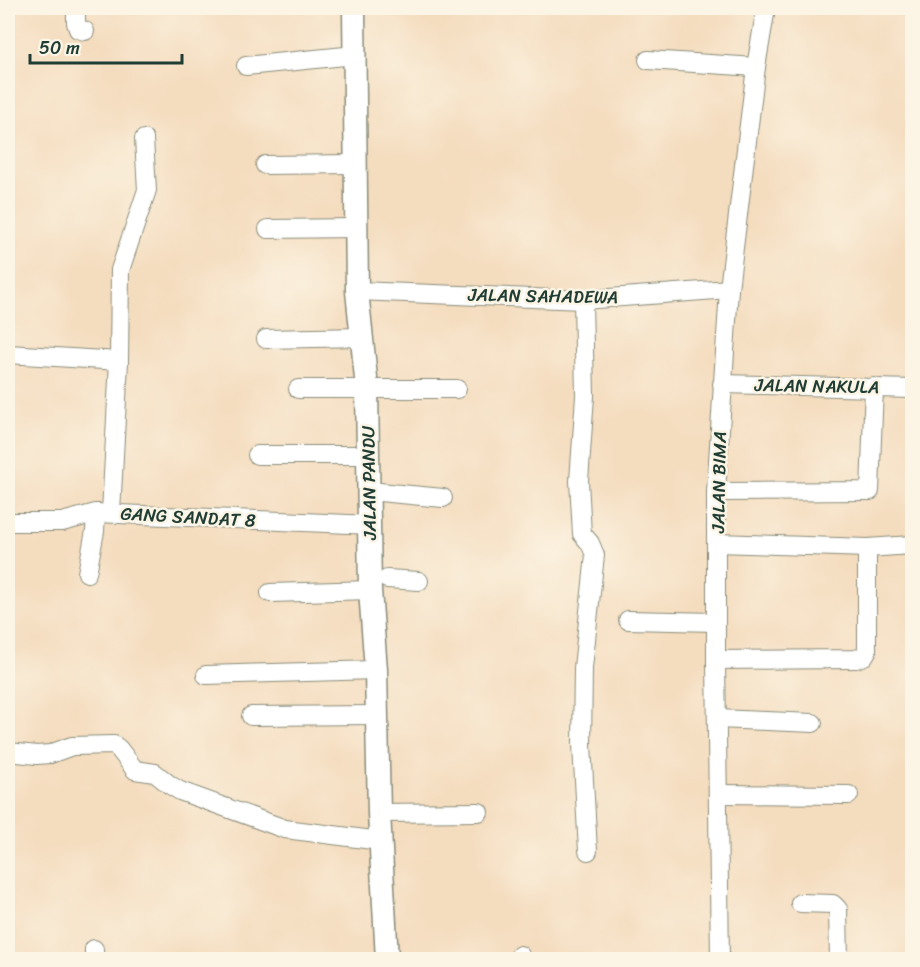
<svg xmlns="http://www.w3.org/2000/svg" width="920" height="967" viewBox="0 0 920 967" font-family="Sriracha,sans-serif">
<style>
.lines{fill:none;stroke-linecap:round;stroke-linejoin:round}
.minor-casing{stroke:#8a8c79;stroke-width:20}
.tertiary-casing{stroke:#8a8c79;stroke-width:25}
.minor{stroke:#fff;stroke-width:18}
.tertiary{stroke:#fff;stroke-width:22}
.labels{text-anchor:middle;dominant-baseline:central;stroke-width:5;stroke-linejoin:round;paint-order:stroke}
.street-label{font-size:18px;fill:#1f3d34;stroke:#fcf5e5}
</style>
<rect width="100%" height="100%" fill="#fcf5e5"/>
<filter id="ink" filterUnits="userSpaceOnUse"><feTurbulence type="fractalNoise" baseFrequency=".0167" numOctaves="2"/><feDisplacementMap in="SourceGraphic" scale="12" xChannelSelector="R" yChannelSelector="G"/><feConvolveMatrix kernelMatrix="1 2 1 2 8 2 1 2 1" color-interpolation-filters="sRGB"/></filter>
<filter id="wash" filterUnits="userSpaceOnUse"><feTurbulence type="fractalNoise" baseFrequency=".008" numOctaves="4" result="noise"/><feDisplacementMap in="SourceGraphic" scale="24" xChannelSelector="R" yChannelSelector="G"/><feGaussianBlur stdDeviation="1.35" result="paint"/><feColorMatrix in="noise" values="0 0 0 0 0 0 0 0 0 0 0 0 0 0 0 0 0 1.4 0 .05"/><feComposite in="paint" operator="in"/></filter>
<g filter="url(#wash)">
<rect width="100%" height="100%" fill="#f4dcbe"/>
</g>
<g filter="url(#ink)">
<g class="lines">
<!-- minor casing -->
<g class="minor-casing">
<g id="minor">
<path d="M76 8V23L78 29 85 31"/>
<path d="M648 60 756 67"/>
<path d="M246 66 355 55"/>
<path d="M265 165 355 164"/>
<path d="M268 229 357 228"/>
<path d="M357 291 583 300 729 289"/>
<path d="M583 300 585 396 579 481 582 534 590 543 595 555 583 668 582 745 588 851"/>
<path d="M266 339 362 337"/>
<path d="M8 354 119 361"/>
<path d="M722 384 912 389"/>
<path d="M298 389H457"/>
<path d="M257 455H369"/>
<path d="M369 491 443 498"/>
<path d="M716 492 870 491 874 387"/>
<path d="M111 513 119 361 120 270 147 190 144 139"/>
<path d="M8 522H62L96 513 371 525"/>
<path d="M717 543 867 548 912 545"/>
<path d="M87 573 95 531 96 513"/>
<path d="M387 579 419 581"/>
<path d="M270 593 370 590"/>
<path d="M628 620 716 622"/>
<path d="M716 660 856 659 864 656 867 651V548"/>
<path d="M206 675 376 670"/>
<path d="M251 716 378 715"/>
<path d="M717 719 813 723"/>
<path d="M8 752 37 755 50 754 72 746 114 745 119 749 135 770 155 773 170 785 180 791 285 829 381 841"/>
<path d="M718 794 849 795"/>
<path d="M379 813 479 812"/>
<path d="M800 903 833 904 838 909 839 960"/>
<path d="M94 960V949"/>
<path d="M519 960 520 955"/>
<path d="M720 960 716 660V492L729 289 756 67 766 8"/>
</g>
</g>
<!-- tertiary casing -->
<g class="tertiary-casing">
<path id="tertiary" d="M354 8 357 291 367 388 370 590 376 670 379 813 387 960"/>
</g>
<!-- minor -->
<use href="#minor" class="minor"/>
<!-- tertiary -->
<use href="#tertiary" class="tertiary"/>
</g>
</g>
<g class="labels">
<!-- street labels -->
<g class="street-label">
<text transform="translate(543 296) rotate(1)">JALAN SAHADEWA</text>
<text transform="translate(817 386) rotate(1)">JALAN NAKULA</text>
<text transform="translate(719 482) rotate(-89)">JALAN BIMA</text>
<text transform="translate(369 483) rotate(-91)">JALAN PANDU</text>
<text transform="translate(188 517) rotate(3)">GANG SANDAT 8</text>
</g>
</g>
<!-- margin -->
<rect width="920" height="967" fill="none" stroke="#fcf5e5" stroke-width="30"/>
<!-- scale -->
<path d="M30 54v9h152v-9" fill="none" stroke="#1f3d34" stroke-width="3"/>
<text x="39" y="54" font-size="18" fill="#1f3d34" stroke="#fcf5e5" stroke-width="4.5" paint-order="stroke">50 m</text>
</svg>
